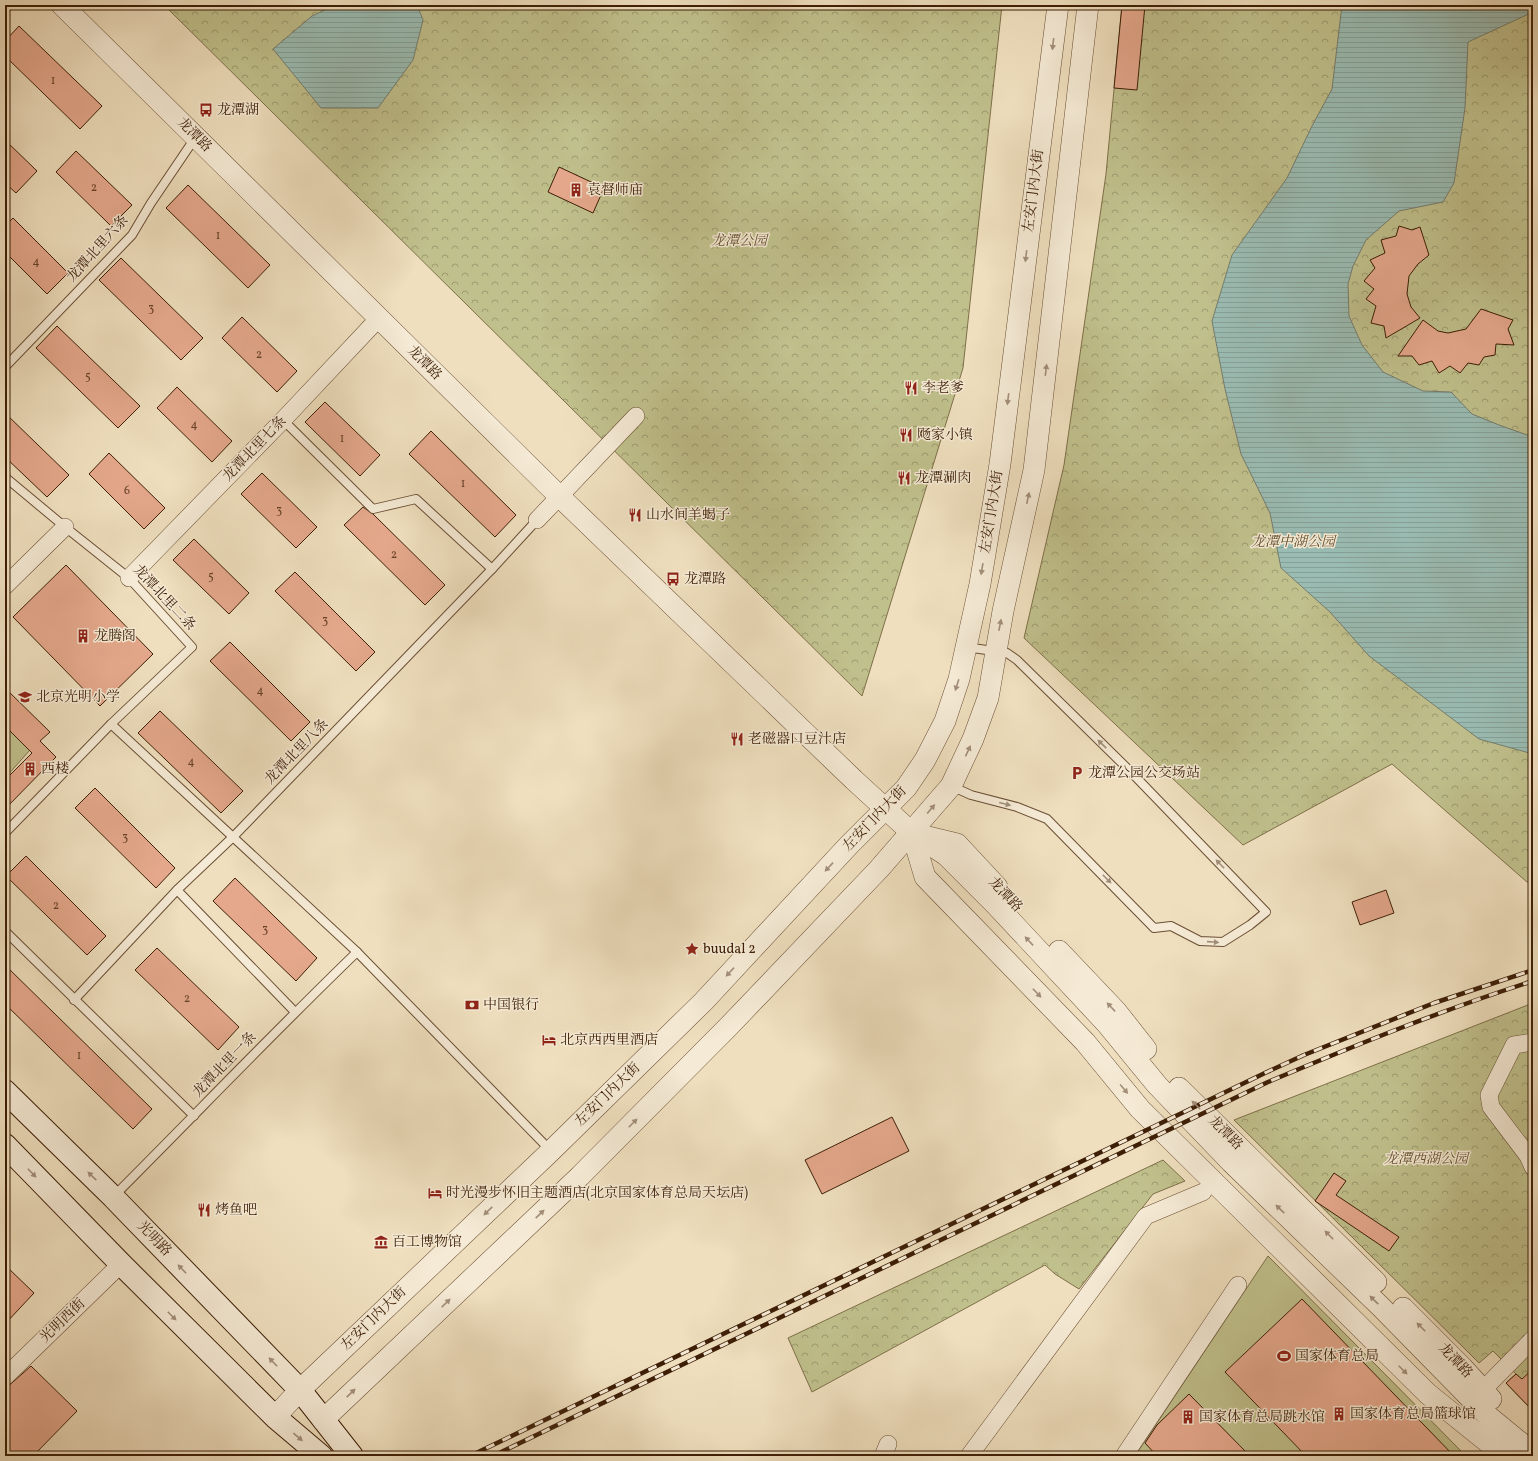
<svg xmlns="http://www.w3.org/2000/svg" width="1538" height="1461" viewBox="0 0 1538 1461" font-family="Vollkorn,'Noto Serif SC',serif">
<style>
.park{fill:url(#park-crowns);stroke:#7e6f49}
.pitch{fill:#c0c08c;stroke:#7e6f49}
.water{fill:url(#water-rules);stroke:#757d6e}
.building{fill:#e5a88c;stroke:#3d1e06}
.lines{fill:none;stroke-linecap:round;stroke-linejoin:round}
.service-casing{stroke:#6a4e34;stroke-width:10}
.minor-casing{stroke:#6a4e34;stroke-width:18}
.tertiary-casing{stroke:#6a4e34;stroke-width:22}
.secondary-casing{stroke:#3d1e06;stroke-width:24}
.service{stroke:#f5ead5;stroke-width:8}
.minor{stroke:#f5ead5;stroke-width:17}
.tertiary{stroke:#f5ead5;stroke-width:21}
.secondary{stroke:#f5ead5;stroke-width:22}
.rail-casing{stroke:#3d1e06;stroke-width:4.5}
.rail{stroke:#f5ead5;stroke-width:3;stroke-dasharray:9;stroke-linecap:butt}
.oneway{fill:#a28e78}
.labels{text-anchor:middle;dominant-baseline:central;stroke-width:3;stroke-linejoin:round;paint-order:stroke}
.number-label{font-size:12px;fill:#674028}
.poi-label{font-size:14px;fill:#3d1e06;stroke:#f5ead5;text-anchor:start}
.street-label{font-size:14px;fill:#3d1e06;stroke:#f5ead5}
.park-label{font-size:14px;font-style:italic;fill:#644f2e;stroke:#f5ead5}
</style>
<defs>
<pattern id="park-crowns" width="20" height="18" patternUnits="userSpaceOnUse"><rect width="20" height="18" fill="#c0c08c"/><path d="M2 6a3 3 0 1 1 6 0M12 15a3 3 0 1 1 6 0" fill="none" stroke="#9d9b70"/></pattern>
<pattern id="water-rules" width="6" height="5" patternUnits="userSpaceOnUse"><rect width="6" height="5" fill="#9abcb3"/><path d="M0 2.5h6" fill="none" stroke="#86a198"/></pattern>
</defs>
<rect width="100%" height="100%" fill="#efdfbe"/>
<filter id="stains"><feTurbulence type="fractalNoise" baseFrequency=".005" numOctaves="4"/><feColorMatrix values="0 0 0 0 .2 0 0 0 0 .09 0 0 0 0 .02 0 0 0 .5 -.17"/></filter>
<radialGradient id="worn" r=".72"><stop offset=".6" stop-color="#630" stop-opacity="0"/><stop offset="1" stop-color="#630" stop-opacity=".3"/></radialGradient>
<!-- park -->
<g class="park">
<path d="M164 5H1002L963 368 862 696Z"/>
<path d="M1122 5H1533V881L1527 882 1392 764 1243 845 1024 638 1064 465 1106 174Z"/>
<path d="M1533 1003V1411L1506 1383 1516 1374 1493 1351 1479 1363 1234 1120Z"/>
<path d="M1163 1160 1185 1181 1153 1194 1079 1289 1055 1274 1045 1265 812 1392 788 1338Z"/>
</g>
<!-- pitch -->
<g class="pitch">
<path d="M5 726 30 750 5 778Z"/>
<path d="M1268 1256 1466 1456H1135Z"/>
</g>
<!-- water -->
<g class="water">
<path d="M335 5H417L423 20 413 60 378 108H321L273 49 312 16Z"/>
<path d="M1342 5H1533V12L1468 42 1465 108 1454 183 1443 202 1399 211 1366 240 1353 266 1348 284 1349 316 1362 345 1383 372 1423 391 1451 392 1472 414 1499 425 1533 437V754L1479 739 1369 656 1330 612 1281 568 1270 513 1241 454 1225 389 1212 321 1232 255 1287 178 1312 126 1332 89Z"/>
</g>
<!-- building -->
<g class="building">
<path d="M1122 5H1145L1137 90 1114 88Z"/>
<path d="M19 26 102 106 80 129 5 56V41Z"/>
<path d="M5 140 37 171 16 193 5 183Z"/>
<path d="M76 151 132 205 111 226 56 172Z"/>
<path d="M559 167 604 188 593 213 548 192Z"/>
<path d="M188 185 270 265 248 288 166 208Z"/>
<path d="M13 218 68 273 47 294 5 252V226Z"/>
<path d="M1399 226 1412 230 1420 227 1429 255 1418 264 1409 276 1407 294 1411 307 1420 318 1386 338 1384 326 1371 323 1376 306 1366 299 1374 289 1364 281 1375 268 1370 260 1385 253 1381 240 1396 236Z"/>
<path d="M121 258 203 338 181 360 99 280Z"/>
<path d="M1481 309 1513 320 1508 329 1514 345 1496 344 1495 355 1484 357 1479 365 1468 363 1460 373 1450 366 1439 373 1432 361 1419 365 1412 356H1398L1423 320 1438 331 1448 333 1466 329Z"/>
<path d="M242 317 297 371 277 392 222 338Z"/>
<path d="M57 326 140 406 118 428 36 348Z"/>
<path d="M177 387 232 441 212 462 157 408Z"/>
<path d="M325 402 380 455 360 476 305 422Z"/>
<path d="M5 413 69 475 47 497 5 457Z"/>
<path d="M431 431 516 515 495 537 409 454Z"/>
<path d="M109 453 165 508 144 529 89 474Z"/>
<path d="M262 473 317 527 296 548 241 494Z"/>
<path d="M363 507 373 514 445 585 425 605 344 525Z"/>
<path d="M194 539 249 593 229 614 173 560Z"/>
<path d="M66 565 153 654 100 706 13 617Z"/>
<path d="M295 572 375 652 356 671 275 591Z"/>
<path d="M230 642 310 722 291 741 210 661Z"/>
<path d="M5 688 50 732 40 741 56 757 5 809V780L32 753 5 726Z"/>
<path d="M160 711 243 791 221 813 138 733Z"/>
<path d="M95 788 175 868 156 888 75 808Z"/>
<path d="M26 856 106 936 87 955 6 876Z"/>
<path d="M235 878 317 958 296 981 213 901Z"/>
<path d="M1386 890 1394 913 1360 925 1352 902Z"/>
<path d="M157 948 239 1027 218 1050 135 970Z"/>
<path d="M5 965 152 1109 133 1129 5 1004Z"/>
<path d="M892 1117 909 1151 822 1194 805 1160Z"/>
<path d="M1334 1173 1346 1181 1336 1195 1399 1237 1389 1251 1315 1201Z"/>
<path d="M5 1265 34 1293 5 1324Z"/>
<path d="M1302 1299 1454 1456H1306L1225 1372Z"/>
<path d="M31 1366 77 1411 33 1456H5V1389Z"/>
<path d="M1533 1369V1411L1506 1383 1516 1374 1522 1379Z"/>
<path d="M1189 1394 1250 1456H1157L1145 1443 1157 1425Z"/>
</g>
<g class="lines">
<!-- service casing -->
<g class="service-casing">
<g id="service">
<path d="M5 9 9 5"/>
<path d="M5 367 132 235 151 203 195 138"/>
<path d="M283 420 373 509 416 499 492 569"/>
<path d="M5 477 65 527 129 578 192 647 111 724 5 833"/>
<path d="M111 724 357 952 550 1150"/>
<path d="M951 786 971 795 1017 807 1047 819 1154 928 1171 926 1200 941 1223 942 1250 925 1266 912 1130 771 1017 660 1007 653 966 647"/>
<path d="M177 890 295 1012"/>
<path d="M5 931 194 1116"/>
<path d="M74 1000 177 890 233 837 492 569 537 520"/>
<path d="M114 1196C195 1115 274 1032 357 952"/>
</g>
</g>
<!-- minor casing -->
<g class="minor-casing">
<g id="minor">
<path d="M537 520 636 416"/>
<path d="M129 578 283 420 379 318"/>
<path d="M5 586 65 527"/>
<path d="M1533 1042 1514 1045 1489 1095 1491 1107 1528 1156 1533 1167"/>
<path d="M5 1377 121 1264"/>
<path d="M1474 1399 1533 1339"/>
<path d="M883 1456 888 1444"/>
<path d="M969 1456 1146 1216 1203 1192"/>
<path d="M1124 1456 1238 1285"/>
</g>
</g>
<!-- tertiary casing -->
<g class="tertiary-casing">
<g id="tertiary">
<path d="M62 5 559 496 854 780 912 833 946 855 995 904 1107 1024 1157 1085 1231 1162 1380 1306 1488 1416 1533 1453"/>
<path d="M912 833 925 877 1085 1042 1140 1109 1428 1394 1505 1456"/>
<path d="M928 837 957 844 997 887"/>
<path d="M1059 951 1116 1011 1146 1049"/>
<path d="M1179 1088 1376 1282"/>
<path d="M1403 1308 1462 1367 1491 1399"/>
<path d="M275 1417 300 1390 551 1151 704 1001 849 845 906 788 925 760 945 721 959 679 980 584 1000 464 1058 5"/>
<path d="M323 1420 580 1176 729 1026 879 869 951 786 973 739 988 698 1003 611 1034 470 1088 5"/>
</g>
</g>
<!-- secondary casing -->
<g class="secondary-casing">
<g id="secondary">
<path d="M5 1091 113 1197 300 1390 352 1456"/>
<path d="M5 1145 121 1264 275 1417 321 1456"/>
</g>
</g>
<!-- service -->
<use href="#service" class="service"/>
<!-- minor -->
<use href="#minor" class="minor"/>
<!-- tertiary -->
<use href="#tertiary" class="tertiary"/>
<!-- secondary -->
<use href="#secondary" class="secondary"/>
<!-- rail casing -->
<g class="rail-casing">
<g id="rail">
<path d="M470 1456 1267 1072 1304 1055 1434 1003 1533 970"/>
<path d="M493 1456 1268 1082C1356 1045 1442 1010 1533 981"/>
</g>
</g>
<!-- rail -->
<use href="#rail" class="rail"/>
</g>
<!-- one-way arrows -->
<defs><path id="oneway-solid" d="M-6-.8H1V-3.2L6.5 0L1 3.2V.8H-6Z"/></defs>
<g class="oneway">
<use href="#oneway-solid" transform="translate(1053 44) rotate(97)"/>
<use href="#oneway-solid" transform="translate(1026 256) rotate(97)"/>
<use href="#oneway-solid" transform="translate(1046 370) rotate(-83)"/>
<use href="#oneway-solid" transform="translate(1008 399) rotate(97)"/>
<use href="#oneway-solid" transform="translate(1028 498) rotate(-78)"/>
<use href="#oneway-solid" transform="translate(982 569) rotate(99)"/>
<use href="#oneway-solid" transform="translate(1000 625) rotate(-79)"/>
<use href="#oneway-solid" transform="translate(957 685) rotate(108)"/>
<use href="#oneway-solid" transform="translate(1102 744) rotate(-136)"/>
<use href="#oneway-solid" transform="translate(968 751) rotate(-65)"/>
<use href="#oneway-solid" transform="translate(1005 804) rotate(14)"/>
<use href="#oneway-solid" transform="translate(931 809) rotate(-50)"/>
<use href="#oneway-solid" transform="translate(1220 864) rotate(-134)"/>
<use href="#oneway-solid" transform="translate(829 867) rotate(133)"/>
<use href="#oneway-solid" transform="translate(1107 879) rotate(45)"/>
<use href="#oneway-solid" transform="translate(1029 941) rotate(-133)"/>
<use href="#oneway-solid" transform="translate(1213 942) rotate(4)"/>
<use href="#oneway-solid" transform="translate(730 972) rotate(133)"/>
<use href="#oneway-solid" transform="translate(1037 993) rotate(46)"/>
<use href="#oneway-solid" transform="translate(1111 1007) rotate(-133)"/>
<use href="#oneway-solid" transform="translate(1124 1089) rotate(50)"/>
<use href="#oneway-solid" transform="translate(1196 1105) rotate(-135)"/>
<use href="#oneway-solid" transform="translate(633 1123) rotate(-45)"/>
<use href="#oneway-solid" transform="translate(32 1173) rotate(46)"/>
<use href="#oneway-solid" transform="translate(92 1176) rotate(-136)"/>
<use href="#oneway-solid" transform="translate(1280 1209) rotate(-136)"/>
<use href="#oneway-solid" transform="translate(488 1211) rotate(136)"/>
<use href="#oneway-solid" transform="translate(540 1214) rotate(-44)"/>
<use href="#oneway-solid" transform="translate(1329 1235) rotate(-135)"/>
<use href="#oneway-solid" transform="translate(182 1269) rotate(-134)"/>
<use href="#oneway-solid" transform="translate(1374 1300) rotate(-136)"/>
<use href="#oneway-solid" transform="translate(446 1303) rotate(-44)"/>
<use href="#oneway-solid" transform="translate(172 1316) rotate(45)"/>
<use href="#oneway-solid" transform="translate(1421 1327) rotate(-135)"/>
<use href="#oneway-solid" transform="translate(273 1362) rotate(-134)"/>
<use href="#oneway-solid" transform="translate(1403 1370) rotate(45)"/>
<use href="#oneway-solid" transform="translate(351 1393) rotate(-44)"/>
<use href="#oneway-solid" transform="translate(298 1437) rotate(40)"/>
</g>
<!-- icons -->
<defs>
<g id="bus-bare" transform="scale(1.08)"><path d="M-5-6H5V4H4V6H2V4H-2V6H-4V4H-5ZM-3.5-4V0h7V-4ZM-3.5 1.2v1.5H-2V1.2ZM2 1.2v1.5H3.5V1.2Z" fill="#8f2418" stroke="#f5ead5" stroke-width="2.5" paint-order="stroke"/></g>
<g id="building-bare" transform="scale(1.08)"><path d="M-4-6H4V6H1V3H-1V6H-4ZM-2.5-4.3h1.7v1.8h-1.7ZM.8-4.3h1.7v1.8H.8ZM-2.5-1h1.7V.8h-1.7ZM.8-1h1.7V.8H.8Z" fill="#8f2418" stroke="#f5ead5" stroke-width="2.5" paint-order="stroke"/></g>
<g id="restaurant-bare" transform="scale(1.08)"><path d="M-5-6h1v4h1v-4h1v4h1v-4h1v5L-1.5 .5V6h-2V.5L-5-1ZM5-6V6H3V1.5H1.5Q1.5-4 5-6Z" fill="#8f2418" stroke="#f5ead5" stroke-width="2.5" paint-order="stroke"/></g>
<g id="school-bare" transform="scale(1.08)"><path d="M0-5L7-2L0 1L-7-2ZM-4 1L0 2.5L4 1V4Q0 6-4 4Z" fill="#8f2418" stroke="#f5ead5" stroke-width="2.5" paint-order="stroke"/></g>
<g id="parking-bare" transform="scale(1.08)"><path d="M-3.5-5.5H1a3.5 3.5 0 0 1 0 7H-1V5.5H-3.5ZM-1-3.4V-.6H.8a1.4 1.4 0 0 0 0-2.8Z" fill="#8f2418" stroke="#f5ead5" stroke-width="2.5" paint-order="stroke"/></g>
<g id="sight-bare" transform="scale(1.08)"><path d="M0-6L1.8-2.2L6-1.7L2.9 1.2L3.7 5.4L0 3.3L-3.7 5.4L-2.9 1.2L-6-1.7L-1.8-2.2Z" fill="#8f2418" stroke="#f5ead5" stroke-width="2.5" paint-order="stroke"/></g>
<g id="bank-bare" transform="scale(1.08)"><path d="M-6-4H6V4H-6ZM0-2.3a2.3 2.3 0 1 0 0 4.6a2.3 2.3 0 1 0 0-4.6Z" fill="#8f2418" stroke="#f5ead5" stroke-width="2.5" paint-order="stroke"/></g>
<g id="hotel-bare" transform="scale(1.08)"><path d="M-6-4.5h1.5V1H6V5H4.5V3h-9V5H-6ZM-4 0a1.8 1.8 0 1 1 3.6 0ZM.5 0V-2.5h3Q6-2.5 6 0Z" fill="#8f2418" stroke="#f5ead5" stroke-width="2.5" paint-order="stroke"/></g>
<g id="museum-bare" transform="scale(1.08)"><path d="M0-6L6-3V-2H-6V-3ZM-5-1h2V3h-2ZM-1-1h2V3h-2ZM3-1h2V3H3ZM-6 4H6V6H-6Z" fill="#8f2418" stroke="#f5ead5" stroke-width="2.5" paint-order="stroke"/></g>
<g id="stadium-bare" transform="scale(1.08)"><path d="M0-5a6.5 5 0 1 0 0 10a6.5 5 0 1 0 0-10ZM-3.5-1.8h7v3.6h-7Z" fill="#8f2418" stroke="#f5ead5" stroke-width="2.5" paint-order="stroke"/></g>
</defs>
<g fill-rule="evenodd">
<use href="#bus-bare" x="206" y="110"/>
<use href="#building-bare" x="576" y="190"/>
<use href="#restaurant-bare" x="911" y="388"/>
<use href="#restaurant-bare" x="906" y="435"/>
<use href="#restaurant-bare" x="904" y="478"/>
<use href="#restaurant-bare" x="635" y="515"/>
<use href="#bus-bare" x="673" y="579"/>
<use href="#building-bare" x="83" y="636"/>
<use href="#school-bare" x="25" y="697"/>
<use href="#restaurant-bare" x="737" y="739"/>
<use href="#building-bare" x="30" y="769"/>
<use href="#parking-bare" x="1077" y="773"/>
<use href="#sight-bare" x="692" y="949"/>
<use href="#bank-bare" x="472" y="1005"/>
<use href="#hotel-bare" x="549" y="1040"/>
<use href="#hotel-bare" x="435" y="1193"/>
<use href="#restaurant-bare" x="204" y="1210"/>
<use href="#museum-bare" x="381" y="1242"/>
<use href="#stadium-bare" x="1284" y="1356"/>
<use href="#building-bare" x="1339" y="1414"/>
<use href="#building-bare" x="1188" y="1417"/>
</g>
<g class="labels">
<!-- number labels -->
<g class="number-label">
<text x="53" y="81">1</text>
<text x="94" y="188">2</text>
<text x="218" y="236">1</text>
<text x="36" y="262">4</text>
<text x="151" y="309">3</text>
<text x="259" y="355">2</text>
<text x="88" y="377">5</text>
<text x="194" y="425">4</text>
<text x="342" y="439">1</text>
<text x="463" y="484">1</text>
<text x="127" y="491">6</text>
<text x="279" y="511">3</text>
<text x="394" y="555">2</text>
<text x="211" y="577">5</text>
<text x="325" y="621">3</text>
<text x="260" y="691">4</text>
<text x="191" y="762">4</text>
<text x="125" y="838">3</text>
<text x="56" y="906">2</text>
<text x="265" y="930">3</text>
<text x="187" y="999">2</text>
<text x="79" y="1056">1</text>
</g>
<!-- poi labels -->
<g class="poi-label">
<text x="217" y="110">龙潭湖</text>
<text x="587" y="190">袁督师庙</text>
<text x="922" y="388">李老爹</text>
<text x="917" y="435">飏家小镇</text>
<text x="915" y="478">龙潭涮肉</text>
<text x="646" y="515">山水间羊蝎子</text>
<text x="684" y="579">龙潭路</text>
<text x="94" y="636">龙腾阁</text>
<text x="36" y="697">北京光明小学</text>
<text x="748" y="739">老磁器口豆汁店</text>
<text x="41" y="769">西楼</text>
<text x="1088" y="773">龙潭公园公交场站</text>
<text x="703" y="949">buudal 2</text>
<text x="483" y="1005">中国银行</text>
<text x="560" y="1040">北京西西里酒店</text>
<text x="446" y="1193">时光漫步怀旧主题酒店(北京国家体育总局天坛店)</text>
<text x="215" y="1210">烤鱼吧</text>
<text x="392" y="1242">百工博物馆</text>
<text x="1295" y="1356">国家体育总局</text>
<text x="1350" y="1414">国家体育总局篮球馆</text>
<text x="1199" y="1417">国家体育总局跳水馆</text>
</g>
<!-- street labels -->
<g class="street-label">
<text transform="translate(194 135) rotate(45)">龙潭路</text>
<text transform="translate(1034 191) rotate(-83)">左安门内大街</text>
<text transform="translate(98 249) rotate(-48)">龙潭北里六条</text>
<text transform="translate(424 363) rotate(45)">龙潭路</text>
<text transform="translate(255 449) rotate(-46)">龙潭北里七条</text>
<text transform="translate(992 512) rotate(-81)">左安门内大街</text>
<text transform="translate(164 598) rotate(47)">龙潭北里二条</text>
<text transform="translate(297 752) rotate(-46)">龙潭北里八条</text>
<text transform="translate(875 819) rotate(-46)">左安门内大街</text>
<text transform="translate(1005 895) rotate(46)">龙潭路</text>
<text transform="translate(225 1065) rotate(-46)">龙潭北里一条</text>
<text transform="translate(608 1095) rotate(-44)">左安门内大街</text>
<text transform="translate(1225 1133) rotate(45)">龙潭路</text>
<text transform="translate(154 1239) rotate(46)">光明路</text>
<text transform="translate(374 1319) rotate(-44)">左安门内大街</text>
<text transform="translate(63 1321) rotate(-44)">光明西街</text>
<text transform="translate(1455 1361) rotate(46)">龙潭路</text>
</g>
<!-- park labels -->
<g class="park-label">
<text x="739" y="241">龙潭公园</text>
<text x="1293" y="542">龙潭中湖公园</text>
<text x="1426" y="1159">龙潭西湖公园</text>
</g>
</g>
<!-- margin -->
<rect width="1538" height="1461" fill="none" stroke="#efdfbe" stroke-width="20"/>
<rect x="6" y="6" width="1526" height="1449" fill="none" stroke="#3d1e06" stroke-width="2"/>
<rect x="10" y="10" width="1518" height="1441" fill="none" stroke="#3d1e06"/>
<rect width="100%" height="100%" filter="url(#stains)"/>
<rect width="100%" height="100%" fill="url(#worn)"/>
</svg>
